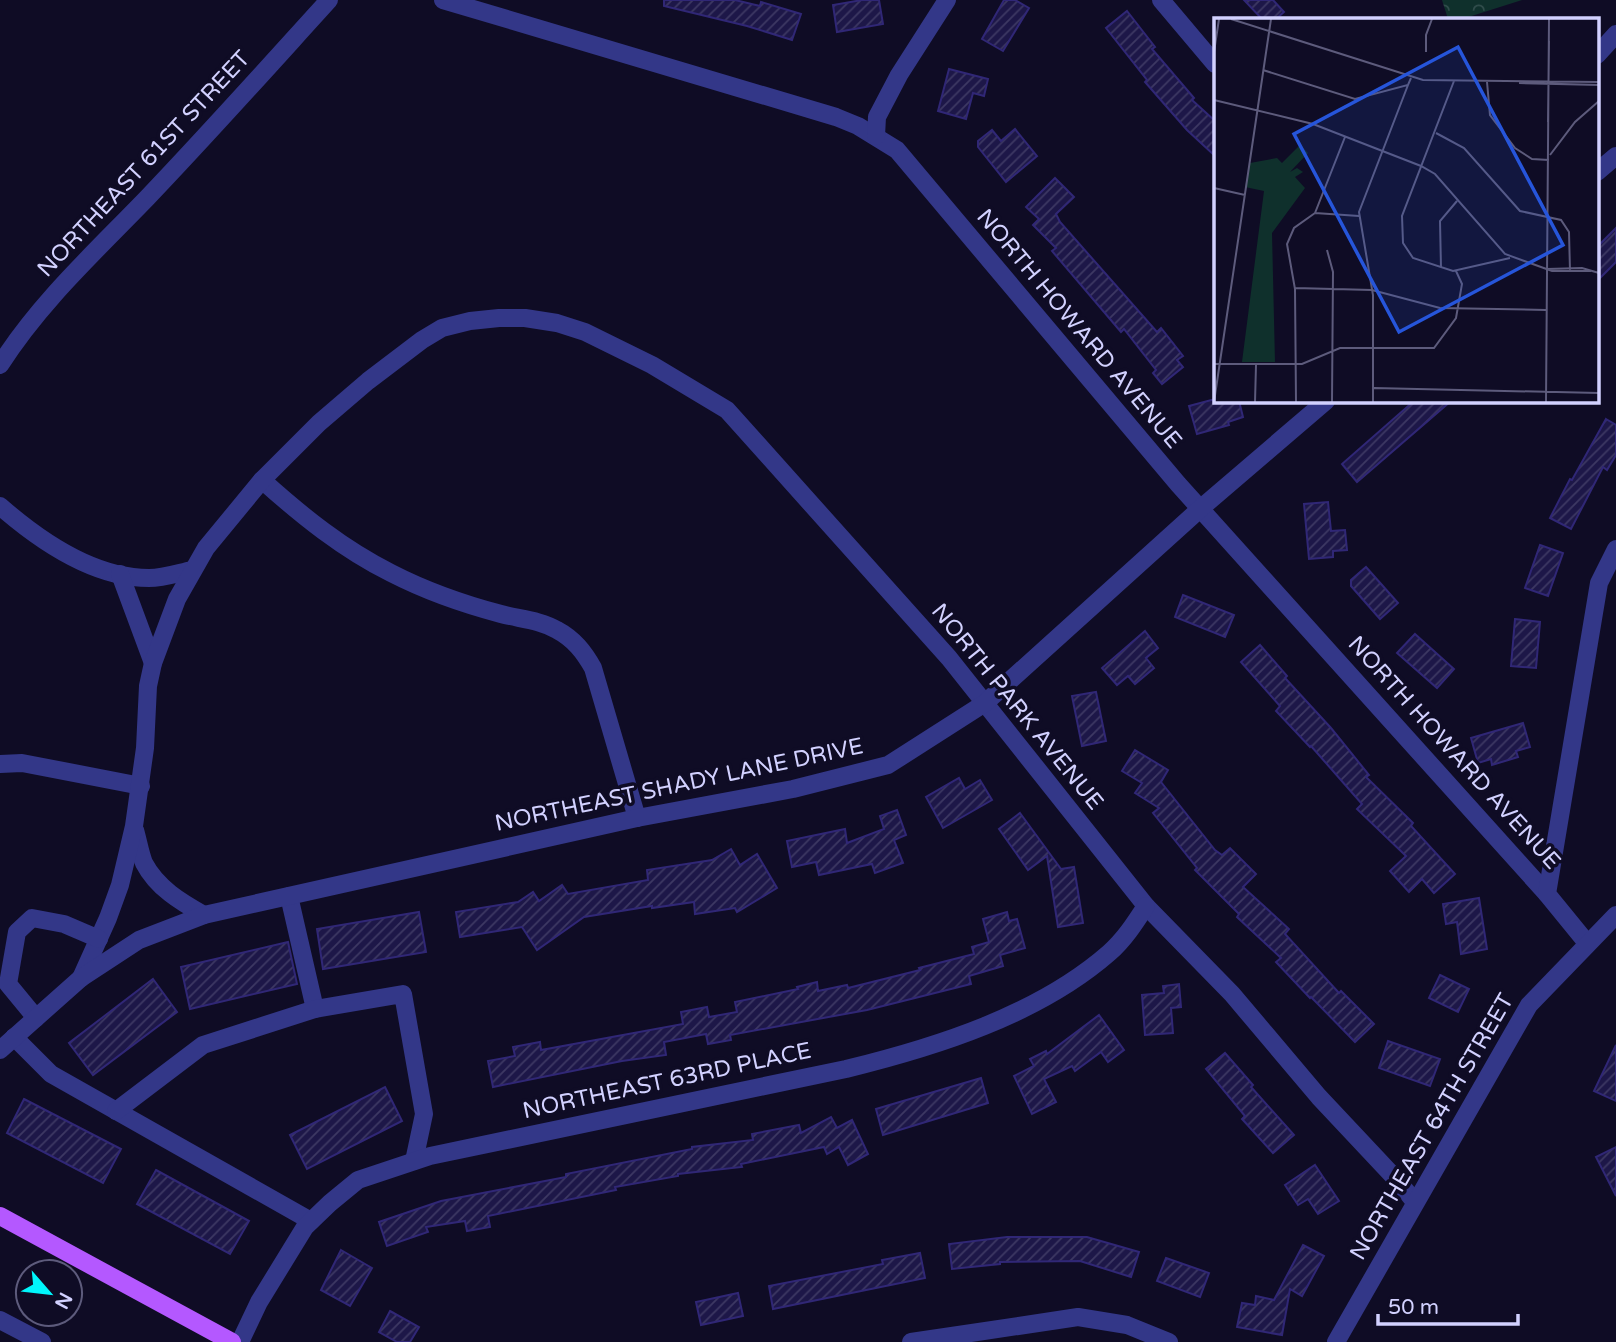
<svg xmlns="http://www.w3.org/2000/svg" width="1616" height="1342" viewBox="0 0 1616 1342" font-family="'Varela Round',sans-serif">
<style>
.park{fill:url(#park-crowns)}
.building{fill:url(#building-hatch);stroke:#302776;stroke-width:2}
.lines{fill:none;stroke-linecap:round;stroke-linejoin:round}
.minor{stroke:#333788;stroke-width:18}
.major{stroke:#b458ff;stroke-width:18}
.labels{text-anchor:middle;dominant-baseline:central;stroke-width:7;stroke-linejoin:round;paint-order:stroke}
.street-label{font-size:23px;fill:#d2d1ff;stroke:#0f0c25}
.inset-road{fill:none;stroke:#5d5b7c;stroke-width:2}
.view{fill:#2655da;fill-opacity:0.15;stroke:#2655da;stroke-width:3.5}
.inset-edge{fill:none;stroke:#d2d1ff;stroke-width:3.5}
</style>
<defs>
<pattern id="park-crowns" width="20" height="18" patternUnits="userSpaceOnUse" patternTransform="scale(1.75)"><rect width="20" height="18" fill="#0f302c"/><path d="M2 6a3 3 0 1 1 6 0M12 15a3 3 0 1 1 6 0" fill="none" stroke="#314d4c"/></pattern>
<pattern id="building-hatch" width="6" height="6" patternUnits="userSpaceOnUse" patternTransform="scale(1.75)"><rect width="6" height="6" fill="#1d1748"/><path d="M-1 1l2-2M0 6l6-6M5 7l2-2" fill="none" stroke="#3d3863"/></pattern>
</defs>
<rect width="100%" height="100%" fill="#0f0c25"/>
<!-- park -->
<path class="park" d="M1442 0H1522L1462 19H1448Z"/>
<!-- building -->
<g class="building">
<path d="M664 0H735L760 6 761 2 801 14 792 40 747 26 664 6Z"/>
<path d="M862 0H879L883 24 837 32 833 5Z"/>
<path d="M1004 0H1015L1029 8 1003 51 982 39Z"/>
<path d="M1244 0H1273L1284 12 1276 19H1262Z"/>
<path d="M1127 11 1155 47 1152 49 1194 98 1192 100 1215 121V156L1187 130 1145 82 1147 80 1106 28Z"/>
<path d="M949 69 988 79 984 96 973 93 966 119 938 111Z"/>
<path d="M1015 129 1037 156 1006 182 978 147V141L992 130 1001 141Z"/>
<path d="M1055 178 1074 197 1056 214 1060 222 1157 332 1161 328 1183 356 1177 360 1183 367 1162 384 1153 373 1156 370 1124 329 1121 332 1052 251 1056 248 1033 225 1039 219 1026 207Z"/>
<path d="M1616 228V262L1597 281V247Z"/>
<path d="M1215 399V401H1239L1243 417 1228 422 1229 425 1197 434 1189 406Z"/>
<path d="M1414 401H1451L1357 482 1342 464Z"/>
<path d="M1606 419 1616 425V455L1607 470 1603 467 1571 529 1550 518 1570 479 1572 480Z"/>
<path d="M1328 502 1331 531 1345 530 1347 550 1333 551V557L1309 559 1304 504Z"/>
<path d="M1540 545 1563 553 1548 596 1525 588Z"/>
<path d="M1366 567 1398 603 1380 619 1351 586V580Z"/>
<path d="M1183 595 1234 615 1225 637 1175 617Z"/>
<path d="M1515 619 1540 622 1536 668 1511 666Z"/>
<path d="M1145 631 1158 648 1146 658 1154 668 1135 684 1128 676 1117 685 1102 668Z"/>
<path d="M1415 634 1454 669 1437 688 1397 653Z"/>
<path d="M1260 645 1287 676 1285 678 1331 728 1369 775 1366 777 1413 823 1411 826 1455 874 1434 893 1422 879 1409 892 1390 871 1406 856 1357 809 1362 804 1311 746 1310 747 1276 711 1280 706 1241 662Z"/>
<path d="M1096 692 1106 741 1082 746 1072 696Z"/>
<path d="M1523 723 1530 747 1516 751 1518 757 1492 765 1491 759 1478 763 1471 738Z"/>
<path d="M1135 750 1168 770 1161 782 1215 850 1222 855 1230 848 1256 874 1243 887 1289 929 1285 934 1339 993 1341 991 1374 1024 1355 1042 1311 997 1310 998 1276 962 1281 958 1237 917 1239 914 1195 870 1197 868 1153 813 1159 808 1135 793 1142 783 1122 771Z"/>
<path d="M959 778 965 789 980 780 992 800 943 828 926 797Z"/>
<path d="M897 810 906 835 894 840 903 863 875 873 872 864 819 875 816 862 792 867 787 841 845 829 847 843 884 829 880 816Z"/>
<path d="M1020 813 1061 869 1074 867 1083 923 1058 927 1047 856 1028 870 999 829Z"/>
<path d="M731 849 740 865 757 854 777 888 737 912 735 908 695 914 694 902 652 908V906L584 917 537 950 522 927 460 937 456 912 518 902 533 892 539 901 562 885 568 894 648 880 647 870 712 860Z"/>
<path d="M1479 898 1487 949 1461 954 1457 922 1446 924 1443 904Z"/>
<path d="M419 912 426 952 323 969 317 929Z"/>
<path d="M1007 912 1009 921 1017 919 1025 948 1000 955 1003 966 969 976 971 984 867 1010 730 1035 731 1040 708 1044 706 1034 664 1042 666 1055 622 1061 493 1087 488 1061 515 1056 513 1047 540 1042 541 1050 683 1024 681 1012 707 1007 709 1017 737 1012 735 1002 798 989 797 987 817 982 818 991 847 985 848 988 920 970 919 968 974 954 972 947 989 942 983 919Z"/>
<path d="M288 942 297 984 190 1009 181 967Z"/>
<path d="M1440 975 1469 989 1458 1012 1429 998Z"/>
<path d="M153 979 177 1012 93 1075 69 1043Z"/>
<path d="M1179 984 1181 1007 1171 1008 1173 1033 1145 1035 1142 995 1164 993 1163 986Z"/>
<path d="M1099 1015 1124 1050 1108 1062 1101 1052 1075 1071 1072 1066 1044 1079 1056 1102 1032 1114 1014 1076 1034 1066 1030 1059 1046 1051 1047 1054Z"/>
<path d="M1388 1041 1440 1059 1430 1086 1379 1068Z"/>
<path d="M1616 1045V1101L1594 1091Z"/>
<path d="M1225 1053 1253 1085 1251 1087 1294 1135 1273 1153 1242 1119 1245 1116 1206 1069Z"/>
<path d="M981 1078 988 1103 883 1135 876 1109Z"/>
<path d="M385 1087 402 1121 307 1169 290 1135Z"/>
<path d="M24 1099 121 1149 103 1183 7 1133Z"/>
<path d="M831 1117 837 1128 852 1120 868 1154 848 1165 839 1147 827 1154 824 1147 741 1164 742 1167 678 1174V1176L615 1187 616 1190 488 1216 490 1227 467 1231 465 1221 426 1227 428 1232 387 1246 379 1222 441 1201 566 1177V1174L692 1149V1147L753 1140 752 1134 799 1125 801 1133Z"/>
<path d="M1616 1147V1196L1596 1157Z"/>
<path d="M1315 1165 1339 1201 1318 1214 1308 1199 1298 1205 1285 1185Z"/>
<path d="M156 1170 249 1221 230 1254 137 1204Z"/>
<path d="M1007 1237H1087L1139 1252 1131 1277 1080 1261 1000 1262V1264L952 1269 949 1244Z"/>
<path d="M1303 1245 1324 1256 1302 1296 1290 1289 1282 1335 1237 1327 1242 1303 1255 1305 1256 1296 1274 1300Z"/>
<path d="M341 1250 372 1268 350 1306 321 1290Z"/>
<path d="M920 1253 925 1278 773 1309 769 1286 883 1264 882 1260Z"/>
<path d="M1166 1258 1209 1273 1200 1297 1157 1281Z"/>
<path d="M738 1293 743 1316 701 1325 696 1302Z"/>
<path d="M390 1311 419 1327 410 1342H397L379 1332Z"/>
</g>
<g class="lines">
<!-- minor -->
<g class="minor">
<path d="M443 0 836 117 858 126 897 150 1178 484 1547 894"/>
<path d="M1161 0 1215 64"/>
<path d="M1597 55 1616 34"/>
<path d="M876 136 877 117 899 75 947 0"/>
<path d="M1597 172 1616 156"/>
<path d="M0 365C40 302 96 251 148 197 210 132 269 66 329 0"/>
<path d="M262 480C302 516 343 549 391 573 426 591 463 604 501 614 520 619 540 620 557 630 574 639 584 652 593 668L637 818"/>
<path d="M0 506C40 541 94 578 149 578 163 578 178 573 192 570"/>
<path d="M120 574 153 663"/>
<path d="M0 764 22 763 141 786"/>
<path d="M135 830C138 840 140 853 144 863 157 888 181 902 204 915"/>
<path d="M289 896 315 1009"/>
<path d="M1587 943 1547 894 1599 583 1616 549"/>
<path d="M81 978 108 918 120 885 134 826 145 748 148 686 153 663 177 599 206 548 262 480 319 423 368 381 422 340 442 328 470 321 499 318H525L557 323 585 332 652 365 727 410 949 658 1146 906 1232 994 1319 1097 1396 1179 1415 1202"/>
<path d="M36 1018 8 984 17 932 32 918 64 924 99 939"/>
<path d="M14 1037 51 1074 311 1221"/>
<path d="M0 1050 81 978 139 940 204 915 637 818 793 789 888 765 985 703 1201 508 1326 401"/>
<path d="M116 1111 203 1045 315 1009 403 994 424 1114 414 1161"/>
<path d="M0 1320 42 1342"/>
<path d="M240 1342 259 1302 305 1227 330 1203 358 1180 430 1156 846 1069C936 1047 1038 1015 1109 953 1124 940 1135 923 1146 906"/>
<path d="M911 1342 1078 1317 1127 1325 1169 1342"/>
<path d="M1336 1342 1529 1005 1616 915"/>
</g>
<!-- major -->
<path class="major" d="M0 1216 232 1342"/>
</g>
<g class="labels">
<!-- street labels -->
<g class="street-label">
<text transform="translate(144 164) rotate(-47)">NORTHEAST 61ST STREET</text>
<text transform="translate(1079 329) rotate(50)">NORTH HOWARD AVENUE</text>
<text transform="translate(1017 707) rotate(51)">NORTH PARK AVENUE</text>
<text transform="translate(1454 753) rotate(48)">NORTH HOWARD AVENUE</text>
<text transform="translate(679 785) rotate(-12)">NORTHEAST SHADY LANE DRIVE</text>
<text transform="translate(667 1081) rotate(-12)">NORTHEAST 63RD PLACE</text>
<text transform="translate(1432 1127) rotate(-60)">NORTHEAST 64TH STREET</text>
</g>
</g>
<!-- overview -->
<g transform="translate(1214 18)">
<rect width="385" height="385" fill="#0f0c25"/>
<path d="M86 127 94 135 76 154 83 150 89 154 81 159 91 170 58 215 61 344H28L50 173 31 169 36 145 63 140 68 145Z" fill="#0f302c"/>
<path class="inset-road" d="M17 1 209 62 385 64M0 34 5 1M212 34V17L218 1M49 52 141 81 194 67 197 60M240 63 188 198 189 225 199 240 239 253 296 240M273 64 276 97 301 130 318 141 335 142M305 65 385 67M0 82 99 106 207 148 221 156 291 236 338 253H377M334 104 335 23M222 115 250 130 306 193 347 202 355 214 356 253M336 137 361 104 385 83M0 170 31 177M101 195 131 119M101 195 145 198M113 232 119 254 118 384M227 250 226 203 243 183M333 251 368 250 385 255M81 270 158 272 226 290 332 292M0 346H88L126 330H220L242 300 248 266 242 253M160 370 385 375M0 384 57 1M41 384 42 347M82 384 81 271 73 226 80 210 101 195M159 384V277L145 194 194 67M332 384 335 1"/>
<path class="view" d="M244 29 349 227 185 314 80 116Z"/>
<rect width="385" height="385" class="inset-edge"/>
</g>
<!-- north arrow -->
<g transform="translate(49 1293) rotate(118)"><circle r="33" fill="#0f0c25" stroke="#5d5b7c" stroke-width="2"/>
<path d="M0-5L12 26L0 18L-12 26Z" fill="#00f6fc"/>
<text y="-10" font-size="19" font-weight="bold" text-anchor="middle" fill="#d2d1ff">N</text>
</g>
<!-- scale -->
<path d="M1378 1314v10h140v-10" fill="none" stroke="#d2d1ff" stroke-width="3.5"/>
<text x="1388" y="1314" font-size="21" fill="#d2d1ff" stroke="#0f0c25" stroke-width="5" paint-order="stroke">50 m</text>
</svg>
